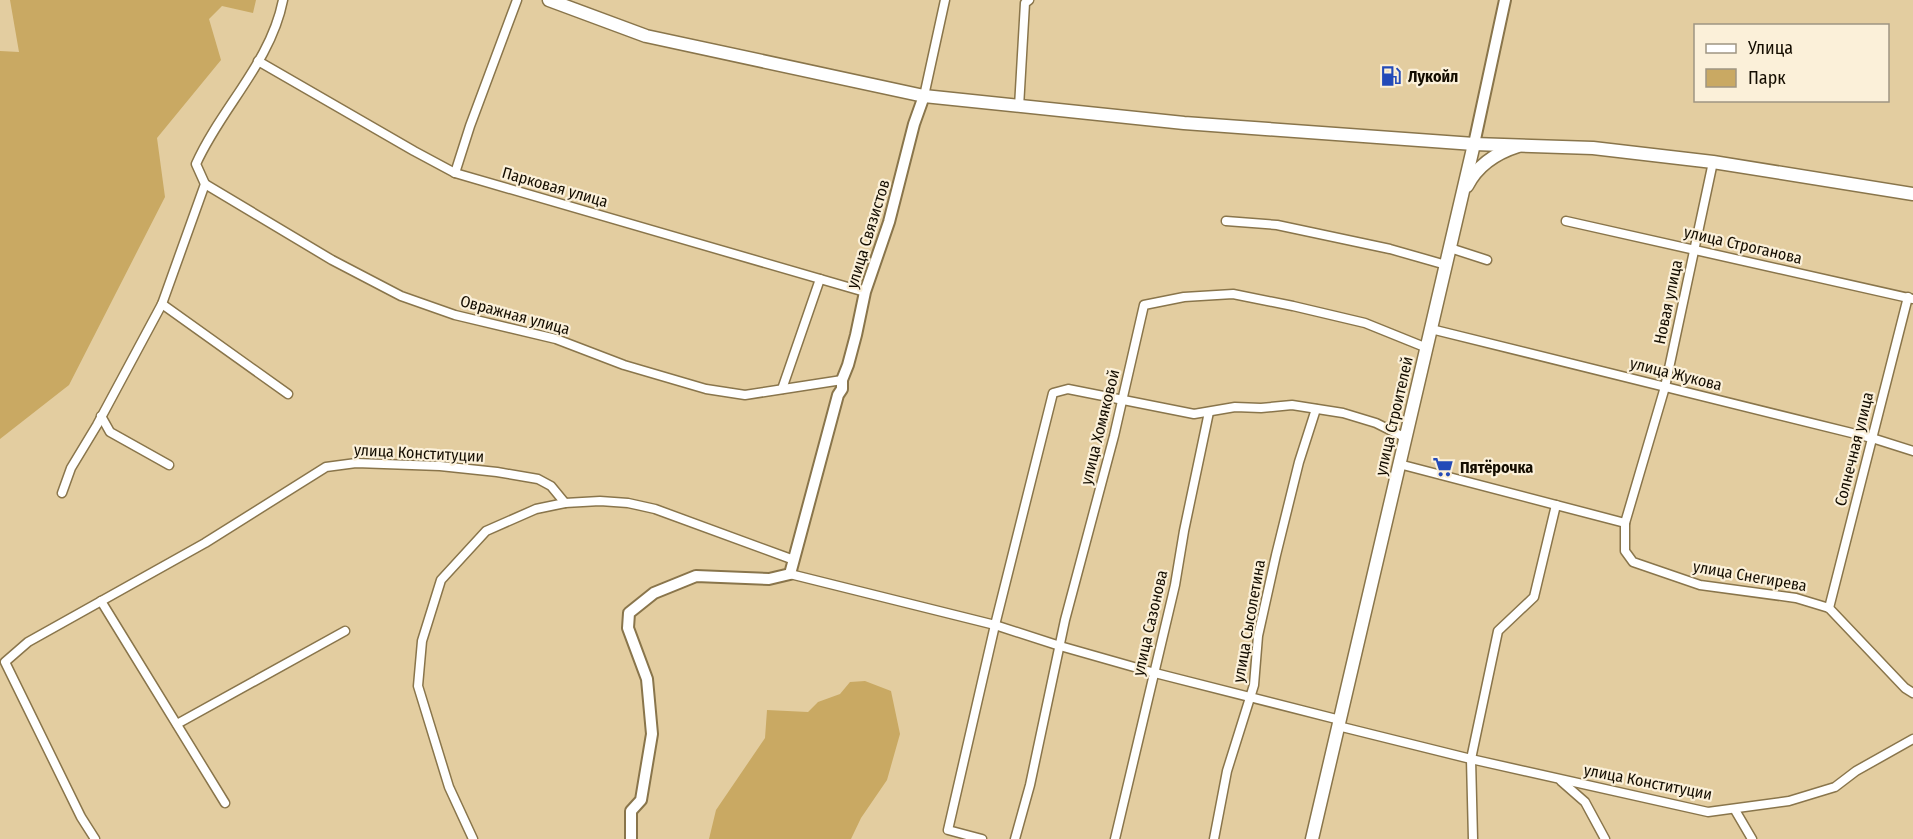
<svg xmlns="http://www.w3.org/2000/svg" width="1913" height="839" viewBox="0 0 1913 839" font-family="'Fira Sans Condensed',sans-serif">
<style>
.green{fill:#c9a963}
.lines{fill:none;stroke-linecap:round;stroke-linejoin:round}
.minor-casing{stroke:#89754b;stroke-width:11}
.tertiary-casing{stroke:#89754b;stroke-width:14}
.secondary-casing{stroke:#89754b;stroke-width:15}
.primary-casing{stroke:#89754b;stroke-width:15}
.minor{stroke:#fff;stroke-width:8}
.tertiary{stroke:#fff;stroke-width:10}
.secondary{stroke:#fff;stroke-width:12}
.primary{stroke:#fff;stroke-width:12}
.labels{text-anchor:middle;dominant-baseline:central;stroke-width:4.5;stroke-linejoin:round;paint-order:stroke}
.poi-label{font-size:16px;font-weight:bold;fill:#140d00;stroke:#fbf0d9;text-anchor:start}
.street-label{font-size:16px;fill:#140d00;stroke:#fbf0d9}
</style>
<rect width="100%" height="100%" fill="#e3cda0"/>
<!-- green -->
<g class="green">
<path d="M10 0H256L253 13 222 6 209 19 221 60 157 138 165 197 69 385 0 439V51L19 52Z"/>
<path d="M865 681 891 691 900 734 887 780 861 818 851 839H709L716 810 765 738 767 710 808 712 818 702 840 694 850 682Z"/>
</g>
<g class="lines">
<!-- minor casing -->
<g class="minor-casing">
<g id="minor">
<path d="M258 61 414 151 455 173 865 292"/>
<path d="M924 96 945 0"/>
<path d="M1019 107 1025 3 1029 0"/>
<path d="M1713 162 1665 387 1625 523V551L1633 562 1700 585 1796 598 1829 608 1905 688 1913 693"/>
<path d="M455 173 470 126 517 0"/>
<path d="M205 184 332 260 401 296 455 315 556 339 624 365 706 389 745 395 842 380"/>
<path d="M1226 221 1277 225 1390 249 1446 265"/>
<path d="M1566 221 1913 299"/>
<path d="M1450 248 1487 260"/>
<path d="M162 304 288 394"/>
<path d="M1431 329 1872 438 1913 451"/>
<path d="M782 389 820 279"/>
<path d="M101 416 110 432 169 465"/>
<path d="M1399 464 1625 523"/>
<path d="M62 493 71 468 97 425 162 304 205 184 196 164C221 108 271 62 283 0"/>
<path d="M790 574 995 625 1060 646 1155 673 1340 720"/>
<path d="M101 601 225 803"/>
<path d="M1829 608 1908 297"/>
<path d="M177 724 345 631"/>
<path d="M1338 726 1471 759 1708 812 1789 801 1835 787 1856 771 1913 739"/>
<path d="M1561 781 1585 802 1605 839"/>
<path d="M1735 810 1752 839"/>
<path d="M95 839 81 817 5 662 28 642 205 543 326 467 356 463 440 466 497 472 538 479 551 486 565 503 600 501 628 503 655 509 794 560"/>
<path d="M473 839 449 787 418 686 422 641 441 580 486 531 536 509 565 503"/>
<path d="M982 839 948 830 995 625 1053 393 1068 389 1194 414 1235 407 1261 408 1292 405 1343 413 1376 423 1406 438"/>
<path d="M1015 839 1030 785 1065 620 1114 436 1144 305 1184 297 1233 294 1293 306 1365 323 1427 348"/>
<path d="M1115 839 1175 585 1184 531 1209 412"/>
<path d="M1214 839 1227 771 1254 685 1258 636 1276 555 1299 462 1316 409"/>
<path d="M1473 839 1471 759 1498 631 1534 597 1556 505"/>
</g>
</g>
<!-- tertiary casing -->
<g class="tertiary-casing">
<g id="tertiary">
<path d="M1474 144 1505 0"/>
<path d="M631 839V811L641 800 652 734 647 679 628 628 629 613 654 593 696 576 769 579 790 574 838 395 842 389V380L848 365 856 335 865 292 889 222 914 124 924 96"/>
</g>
</g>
<!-- secondary casing -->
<g class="secondary-casing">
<g id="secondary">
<path d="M549 0 646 36 924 96 1184 123 1474 144 1312 839"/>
<path d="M1467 186C1477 166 1496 153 1518 146"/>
</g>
</g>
<!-- primary casing -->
<g class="primary-casing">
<path id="primary" d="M1474 144 1593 148 1713 162 1913 194"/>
</g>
<!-- minor -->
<use href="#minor" class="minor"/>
<!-- tertiary -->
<use href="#tertiary" class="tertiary"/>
<!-- secondary -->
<use href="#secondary" class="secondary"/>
<!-- primary -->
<use href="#primary" class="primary"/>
</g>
<!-- icons -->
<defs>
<g id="fuel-bare" transform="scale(1.62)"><path d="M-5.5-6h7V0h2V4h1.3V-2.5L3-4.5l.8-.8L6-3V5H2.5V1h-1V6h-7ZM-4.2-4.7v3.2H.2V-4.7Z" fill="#234ab8" stroke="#fbf0d9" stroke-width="2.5" paint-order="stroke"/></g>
<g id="supermarket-bare" transform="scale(1.62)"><path d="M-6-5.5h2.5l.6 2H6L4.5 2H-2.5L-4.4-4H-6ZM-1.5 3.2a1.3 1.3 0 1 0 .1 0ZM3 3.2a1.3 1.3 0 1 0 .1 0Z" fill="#234ab8" stroke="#fbf0d9" stroke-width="2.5" paint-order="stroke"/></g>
</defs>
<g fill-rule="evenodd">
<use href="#fuel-bare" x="1391" y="76"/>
<use href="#supermarket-bare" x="1443" y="467"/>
</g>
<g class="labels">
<!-- poi labels -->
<g class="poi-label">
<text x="1408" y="76">Лукойл</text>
<text x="1460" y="467">Пятёрочка</text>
</g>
<!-- street labels -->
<g class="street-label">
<text transform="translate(555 187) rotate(16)">Парковая улица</text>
<text transform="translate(868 234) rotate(-73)">улица Связистов</text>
<text transform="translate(1743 245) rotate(13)">улица Строганова</text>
<text transform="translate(1668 302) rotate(-78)">Новая улица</text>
<text transform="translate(515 315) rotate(15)">Овражная улица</text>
<text transform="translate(1676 374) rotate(14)">улица Жукова</text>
<text transform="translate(1394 416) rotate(-77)">улица Строителей</text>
<text transform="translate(1100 427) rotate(-76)">улица Хомяковой</text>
<text transform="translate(1854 449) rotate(-76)">Солнечная улица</text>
<text transform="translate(419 453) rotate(3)">улица Конституции</text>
<text transform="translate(1750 576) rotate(10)">улица Снегирева</text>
<text transform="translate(1249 621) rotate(-80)">улица Сысолетина</text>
<text transform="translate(1150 623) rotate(-77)">улица Сазонова</text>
<text transform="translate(1648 782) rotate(11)">улица Конституции</text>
</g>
</g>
<!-- legend -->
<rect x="1694" y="24" width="195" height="78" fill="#fbf0d9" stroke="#9f9582" stroke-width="1.5"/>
<rect x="1706" y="44" width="30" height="9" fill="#ffffff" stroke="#9f9582" stroke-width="1.5"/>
<text x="1748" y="54" font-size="18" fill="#140d00">Улица</text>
<rect x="1706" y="69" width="30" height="18" fill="#c9a963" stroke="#9f9582" stroke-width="1.5"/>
<text x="1748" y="84" font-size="18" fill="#140d00">Парк</text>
</svg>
